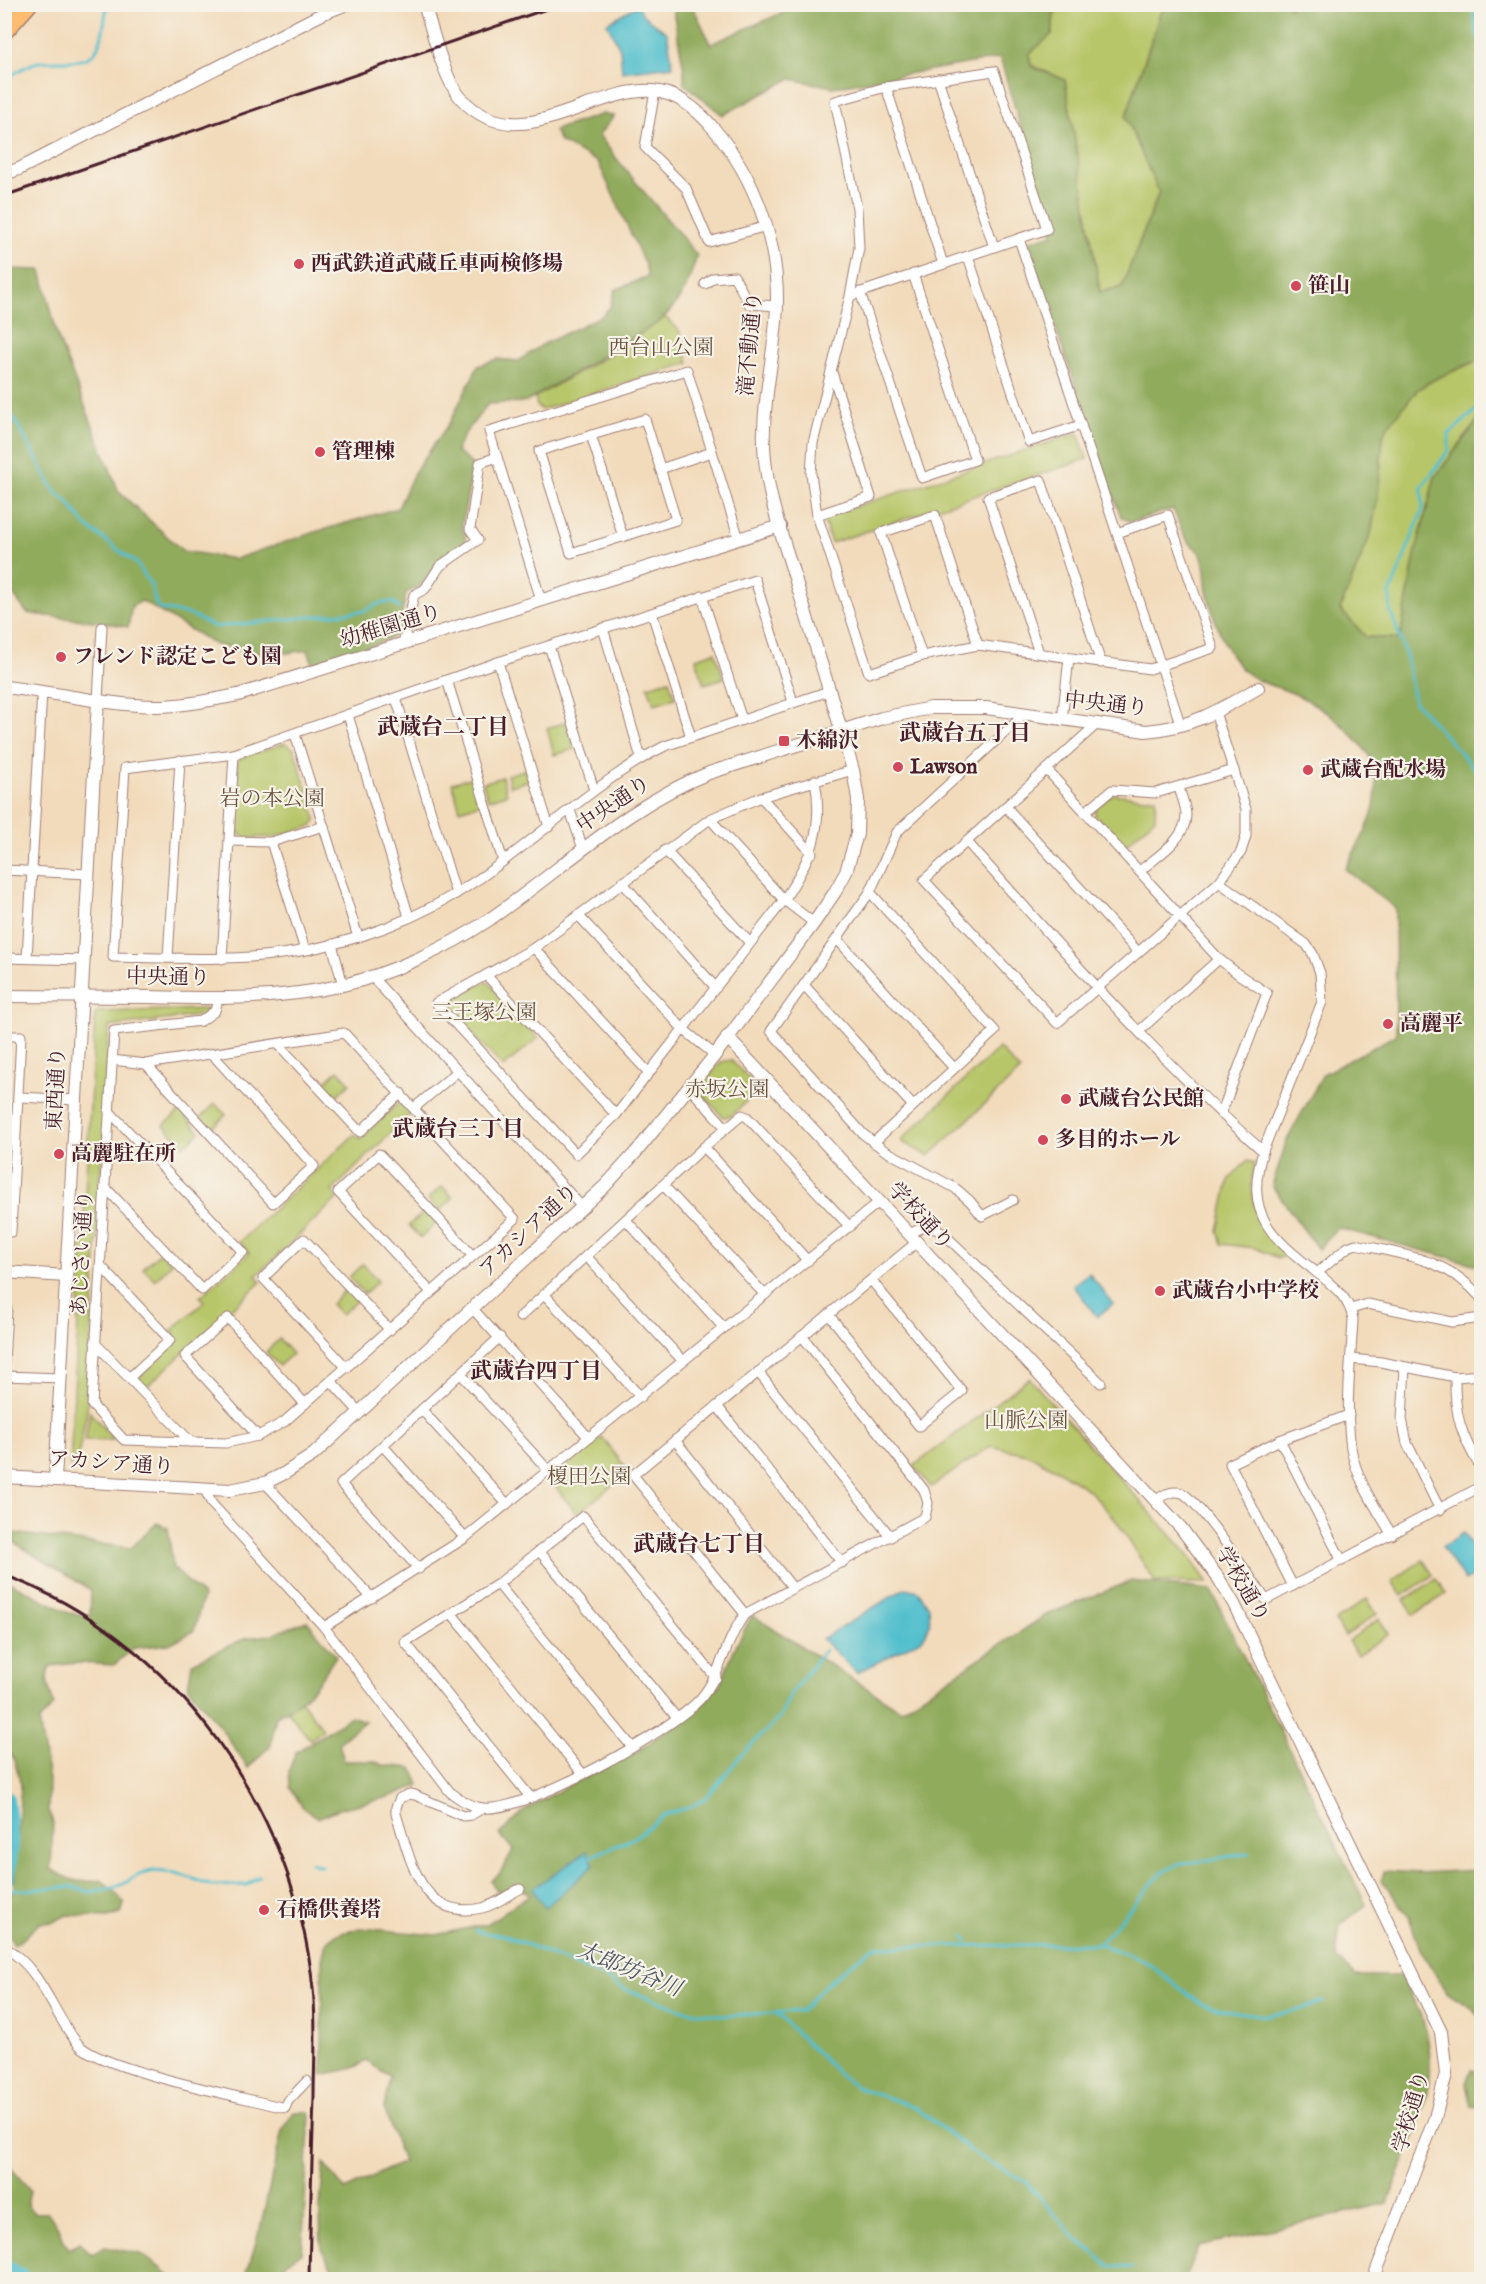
<svg xmlns="http://www.w3.org/2000/svg" width="1486" height="2284" viewBox="0 0 1486 2284" font-family="'IM FELL English','Noto Serif JP',serif">
<style>
.green{fill:#b7c669;stroke:#80724a;stroke-width:1.5}
.forest{fill:#91ab5d;stroke:#6e6544;stroke-width:1.5}
.water{fill:#53bfcd;stroke:#4e6f7c;stroke-width:1.5}
.lines{fill:none;stroke-linecap:round;stroke-linejoin:round}
.stream{stroke:#53bfcd;stroke-width:3}
.river{stroke:#53bfcd;stroke-width:20}
.minor-casing{stroke:#9e7d73;stroke-width:11}
.tertiary-casing{stroke:#9e7d73;stroke-width:14}
.trunk-casing{stroke:#9e7d73;stroke-width:19}
.minor{stroke:#fff;stroke-width:9}
.tertiary{stroke:#fff;stroke-width:12}
.trunk{stroke:#febc70;stroke-width:16}
.rail{stroke:#4a1f2b;stroke-width:3}
.poi-dot{fill:#d1495b;stroke:#f7f3e8;stroke-width:2}
.labels{text-anchor:middle;dominant-baseline:central;stroke-width:4.5;stroke-linejoin:round;paint-order:stroke}
.poi-label{font-size:21px;font-weight:bold;fill:#4a1f2b;stroke:#f7f3e8;text-anchor:start}
.street-label{font-size:21px;fill:#4a1f2b;stroke:#f7f3e8}
.park-label{font-size:21px;fill:#6b513e;stroke:#f7f3e8}
.neighbourhood-label{font-size:22px;font-weight:bold;fill:#4a1f2b;stroke:#f7f3e8}
.water-label{font-size:22px;font-style:italic;fill:#4d5764;stroke:#f7f3e8}
</style>
<rect width="100%" height="100%" fill="#f7f3e8"/>
<filter id="ink" filterUnits="userSpaceOnUse"><feTurbulence type="fractalNoise" baseFrequency=".0167" numOctaves="2"/><feDisplacementMap in="SourceGraphic" scale="12" xChannelSelector="R" yChannelSelector="G"/><feConvolveMatrix kernelMatrix="1 2 1 2 8 2 1 2 1" color-interpolation-filters="sRGB"/></filter>
<filter id="wash" filterUnits="userSpaceOnUse"><feTurbulence type="fractalNoise" baseFrequency=".008" numOctaves="4" result="noise"/><feDisplacementMap in="SourceGraphic" scale="24" xChannelSelector="R" yChannelSelector="G"/><feGaussianBlur stdDeviation="1.35" result="paint"/><feColorMatrix in="noise" values="0 0 0 0 0 0 0 0 0 0 0 0 0 0 0 0 0 1.4 0 .05"/><feComposite in="paint" operator="in"/></filter>
<g filter="url(#wash)">
<rect width="100%" height="100%" fill="#f2dbbb"/>
<!-- green -->
<g class="green">
<path d="M1072 5H1176L1161 11 1126 116 1159 192 1122 287 1100 292 1065 80 1031 65 1029 54 1052 34 1054 12Z"/>
<path d="M665 317 679 330 689 363 542 410 537 406 535 397 619 349Z"/>
<path d="M1481 359V416L1435 477 1415 555 1400 639 1366 637 1340 609 1371 533 1378 497 1383 436 1388 426 1418 389 1435 379Z"/>
<path d="M1078 433 1087 459 831 543 824 521 827 516Z"/>
<path d="M715 652 724 678 704 684 696 658Z"/>
<path d="M669 680 675 698 654 704 648 686Z"/>
<path d="M567 722 575 749 554 755 547 728Z"/>
<path d="M285 743 294 749 316 819 313 826 274 837 244 838 234 828 237 764 240 758Z"/>
<path d="M528 769 531 780 510 786 507 775Z"/>
<path d="M473 777 481 803 460 810 452 783Z"/>
<path d="M502 777 507 794 488 800 483 783Z"/>
<path d="M1113 794 1145 798 1156 797 1155 818 1123 847 1095 815 1096 807Z"/>
<path d="M488 982 538 1038 503 1067 449 1009V1002L482 983Z"/>
<path d="M207 1009 203 1015 109 1027 87 1411 76 1467 70 1465 95 1015 97 1012Z"/>
<path d="M999 1048 1020 1071 929 1156 902 1142V1139Z"/>
<path d="M731 1060 759 1089 731 1116 723 1117 700 1092 701 1086 721 1062Z"/>
<path d="M338 1070 350 1083 334 1098 322 1085Z"/>
<path d="M403 1103 411 1113 332 1191 338 1198 256 1276 261 1282 146 1387 140 1381V1376L178 1340 171 1331 204 1302 200 1297 249 1253 239 1242 355 1134 360 1139 397 1104Z"/>
<path d="M215 1104 226 1115 211 1129 200 1118Z"/>
<path d="M180 1111 200 1132 184 1146 164 1125Z"/>
<path d="M1247 1161 1255 1163C1245 1199 1260 1232 1287 1256L1278 1258 1255 1248 1222 1244 1218 1231 1229 1180Z"/>
<path d="M442 1186 453 1198 440 1211 428 1199Z"/>
<path d="M427 1210 437 1222 421 1238 409 1225Z"/>
<path d="M160 1252 172 1263 155 1280 143 1268Z"/>
<path d="M363 1264 378 1281 364 1294 349 1277Z"/>
<path d="M346 1289 356 1301 341 1315 331 1304Z"/>
<path d="M279 1339 292 1354 279 1366 266 1352Z"/>
<path d="M1029 1378 1187 1553 1208 1583 1155 1582 1118 1523 1090 1491 1061 1472 1027 1454 991 1446 931 1487 914 1466Z"/>
<path d="M90 1412 114 1440H85Z"/>
<path d="M602 1437 629 1472 577 1514 550 1480Z"/>
<path d="M1423 1560 1433 1575 1402 1596 1392 1581Z"/>
<path d="M1436 1579 1446 1594 1414 1615 1404 1600Z"/>
<path d="M1367 1599 1377 1614 1345 1636 1335 1621Z"/>
<path d="M1379 1619 1389 1634 1358 1655 1348 1641Z"/>
<path d="M300 1699 323 1729 310 1740 287 1710Z"/>
</g>
<!-- forest -->
<g class="forest">
<path d="M1176 5 1288 4 1289 8 1292 4 1481 5V359L1435 379 1418 389 1388 426 1383 436 1378 497 1371 533 1340 609 1366 637 1400 639 1415 555 1435 477 1481 416V1269L1477 1265 1338 1228 1318 1249 1272 1186 1287 1140 1323 1074 1396 1035 1395 908 1345 869C1355 849 1369 829 1374 807 1377 792 1377 768 1368 754 1352 731 1325 708 1299 696 1281 687 1257 684 1242 669 1223 649 1213 617 1207 591 1205 580 1206 564 1201 555 1197 549 1190 544 1186 538 1180 529 1177 518 1173 509L1131 522 1121 517 1028 248 1030 241 1053 234 1000 58 833 87 790 79 723 115 684 84V70L673 10 684 5H692L711 44 800 5H1072L1054 12 1052 34 1029 54 1031 66 1065 80 1100 292 1122 287 1159 193 1126 117 1161 11Z"/>
<path d="M603 114 614 116 599 135C629 178 665 214 697 256 687 287 682 301 658 323L526 402 488 404 466 432 456 451 473 465 462 525 466 541 436 564 421 586 406 593 398 634 379 643 313 664 308 650 272 655 216 645 142 601 132 606 128 627C95 619 61 619 27 613L5 584 4 269 41 270 58 338 119 492 183 551 235 559 315 532 398 508 414 473 450 422 478 366 497 359 518 361 542 345 603 315 610 307 615 290 648 276 645 265 598 162 560 142 554 130Z"/>
<path d="M157 1523 168 1528 173 1568 203 1596 194 1631 169 1644 134 1648 114 1665 78 1663 50 1666C43 1678 51 1693 54 1705L39 1721 49 1780 48 1810 53 1822 51 1869C70 1881 79 1884 101 1880L112 1889 124 1903 121 1914 107 1917 67 1915 53 1922 40 1923 24 1938 14 1945 5 1928 4 1905 14 1887 21 1785 14 1759 5 1748V1580L69 1613 90 1615 91 1590 5 1537V1532L131 1548Z"/>
<path d="M1131 1581 1211 1590 1366 1905 1340 1925 1336 1958 1355 1976H1401C1410 1995 1423 2015 1427 2035 1440 2092 1407 2151 1387 2203L1199 2246 1184 2279 339 2280 321 2248 320 2206 324 2163 345 2190 403 2162 384 2108 390 2076 366 2061 354 2068 322 2075V1959L326 1943 335 1935 360 1928 436 1935 487 1924 530 1894 514 1885 499 1895 491 1881 500 1873 513 1850 500 1834 524 1811 564 1788 635 1753 704 1702 720 1684 733 1652 752 1615 901 1710 1046 1615Z"/>
<path d="M307 1621 336 1656C317 1684 309 1700 276 1716L271 1745 248 1768 221 1728 188 1687 192 1663 246 1638 270 1635Z"/>
<path d="M351 1716 365 1721 339 1743 344 1761H374L383 1765 412 1768 419 1785 389 1797 339 1809 318 1818 304 1809 290 1788 289 1770 296 1752Z"/>
<path d="M1481 1870H1482L1481 2016 1472 2008 1446 1992 1420 1949 1409 1917 1382 1880 1384 1871 1419 1873Z"/>
<path d="M1471 2069 1481 2072V2106L1471 2107 1466 2083Z"/>
<path d="M294 2112H310L302 2253 287 2261 279 2279H245L261 2225 282 2130Z"/>
<path d="M5 2164 10 2167 30 2190 27 2206 36 2213H48L60 2230 64 2241 69 2249 80 2243 92 2254 105 2247 141 2254 175 2279H5Z"/>
</g>
<!-- water -->
<g class="water">
<path d="M638 5 643 15 667 33 673 66 622 72 620 49 607 23Z"/>
<path d="M1089 1273 1113 1304 1097 1317 1073 1285Z"/>
<path d="M1463 1533 1481 1560V1570L1465 1581 1442 1547Z"/>
<path d="M905 1588 918 1591 929 1607 930 1624 922 1639 857 1673 822 1639Z"/>
<path d="M587 1851 594 1865 545 1908 532 1889Z"/>
</g>
<g class="lines">
<!-- stream -->
<g class="stream">
<path d="M1472 4 1477 35 1482 44"/>
<path d="M4 79C16 74 25 65 38 62 53 60 70 63 85 59 104 53 104 20 107 4"/>
<path d="M4 267C16 282 8 304 4 322"/>
<path d="M4 401 55 492 66 500 86 526 136 563 151 585 156 604 160 609 188 614 215 627 364 611 380 603 393 602 399 608"/>
<path d="M1482 405 1449 434V450L1422 487 1423 509 1390 594V610L1407 658 1414 701 1482 777"/>
<path d="M590 1857 634 1838 664 1815 690 1807 706 1798 742 1754 780 1717 791 1693 825 1650"/>
<path d="M311 1863 321 1866"/>
<path d="M4 1889 25 1890 71 1887 91 1892 117 1887 141 1874 153 1871 176 1873 212 1886 247 1885 259 1876"/>
<path d="M475 1930 483 1933 504 1935 606 1978 624 1989 683 2010 724 2016 801 2011 826 1984 873 1947 1099 1944 1143 1960 1201 2004 1224 2010 1266 2016 1304 2009 1323 2001"/>
<path d="M964 1936 967 1942"/>
<path d="M1099 1944 1161 1873 1177 1865 1250 1853"/>
<path d="M776 2013 841 2076 856 2087 915 2107 975 2154 1026 2182 1076 2239 1110 2266 1132 2268"/>
</g>
<!-- river -->
<g class="river">
<path d="M4 1799C8 1826 11 1850 4 1877"/>
<path d="M4 2269 21 2280"/>
</g>
</g>
</g>
<g filter="url(#ink)">
<g class="lines">
<!-- minor casing -->
<g class="minor-casing">
<g id="minor">
<path d="M938 79 994 247"/>
<path d="M886 87 943 264"/>
<path d="M655 91 645 147 686 188 709 242 767 226"/>
<path d="M1019 239 1181 726"/>
<path d="M968 256 1029 442 1081 425"/>
<path d="M705 284 713 278 734 276 749 304 777 306"/>
<path d="M860 292 922 478 975 460 913 274"/>
<path d="M850 296 1047 229 994 71 886 87 835 101 857 208 859 248 850 296 813 443 811 474 817 515 869 673 922 656 978 645 1150 669 1213 648 1168 515 1117 533"/>
<path d="M645 419 676 520 571 553 539 451Z"/>
<path d="M591 435 623 537"/>
<path d="M660 469 712 452"/>
<path d="M817 515 871 497 832 372"/>
<path d="M702 596 742 720"/>
<path d="M541 600 489 431 687 370 739 539"/>
<path d="M652 613 691 737"/>
<path d="M603 628 641 758"/>
<path d="M403 645 414 595 425 589 440 566 478 540 470 529 480 463 497 457"/>
<path d="M549 646 594 790"/>
<path d="M1039 653 988 497 1041 480 1101 663"/>
<path d="M922 656 881 533 935 515 978 645"/>
<path d="M498 662 549 827"/>
<path d="M447 680 503 861"/>
<path d="M396 698 456 894"/>
<path d="M98 700 102 627"/>
<path d="M793 702 755 580 498 662 234 754 125 768 113 957C169 958 226 961 282 954 351 945 423 918 480 878 543 835 597 780 665 746L829 691"/>
<path d="M348 715 409 917"/>
<path d="M1062 720 1069 658"/>
<path d="M1096 725 924 880 1057 1023 1219 882 1241 852 1246 836V809L1215 712"/>
<path d="M295 734 358 937"/>
<path d="M1047 770 1219 959 1238 974 1267 993 1221 1114"/>
<path d="M815 780C824 831 811 858 784 900L616 1115 576 1154 436 1003 534 948 710 819 761 797 853 770"/>
<path d="M761 797 812 853"/>
<path d="M1006 807 1138 952"/>
<path d="M570 810 583 849"/>
<path d="M1085 812 1112 790 1156 793 1234 770"/>
<path d="M710 819 784 900 814 923"/>
<path d="M229 841 271 842 324 826"/>
<path d="M271 842 305 950"/>
<path d="M967 842C1062 948 1155 1058 1263 1151"/>
<path d="M665 850 750 943"/>
<path d="M4 870 88 874"/>
<path d="M1140 871C1157 856 1186 840 1186 815 1186 806 1181 796 1179 787"/>
<path d="M622 882 716 988"/>
<path d="M1219 882 1306 944 1313 954 1320 973 1322 1002 1263 1151C1243 1217 1273 1238 1321 1276 1337 1289 1349 1299 1353 1319 1351 1361 1345 1406 1351 1448 1356 1479 1376 1508 1392 1535"/>
<path d="M870 892 995 1031 873 1143"/>
<path d="M578 915 683 1029 715 1055"/>
<path d="M838 940 954 1068"/>
<path d="M332 944 343 985"/>
<path d="M534 948 649 1073"/>
<path d="M4 958 84 960"/>
<path d="M27 958 42 692"/>
<path d="M168 958 180 760"/>
<path d="M222 959 234 754"/>
<path d="M486 975 616 1115"/>
<path d="M372 977 583 1208"/>
<path d="M804 985 913 1106"/>
<path d="M1139 1031 1219 959"/>
<path d="M4 1036H21L11 1232 4 1231"/>
<path d="M278 1044 360 1132 401 1093"/>
<path d="M112 1060 146 1064 344 1033 515 1219 284 1422 258 1436 226 1443 124 1440 92 1405 114 1031 201 1021 215 1011 218 999"/>
<path d="M146 1064 273 1203 314 1166 212 1054"/>
<path d="M689 1087 726 1128"/>
<path d="M19 1097 76 1100"/>
<path d="M414 1108 458 1071"/>
<path d="M704 1147 808 1261"/>
<path d="M663 1185 765 1295"/>
<path d="M105 1187 202 1290 243 1252 109 1111"/>
<path d="M1013 1200 982 1216 970 1201 955 1188 884 1150 863 1134 771 1031 870 892 897 832 1025 714"/>
<path d="M626 1220 724 1328"/>
<path d="M909 1234 926 1226 938 1230 949 1239 1101 1383"/>
<path d="M586 1256 682 1360"/>
<path d="M100 1265 170 1340 129 1378"/>
<path d="M1317 1273 1348 1247 1356 1244C1404 1255 1448 1258 1482 1299"/>
<path d="M431 1292 338 1192 379 1154 472 1255"/>
<path d="M545 1295 641 1397"/>
<path d="M4 1309H7L4 1362"/>
<path d="M473 1309 589 1438"/>
<path d="M1351 1309 1368 1304 1452 1322 1482 1318"/>
<path d="M829 1315 919 1426 962 1391 871 1280"/>
<path d="M520 1317 704 1147 742 1115 747 1117 850 1227"/>
<path d="M95 1343 191 1442"/>
<path d="M1351 1359 1381 1362 1455 1377 1482 1375"/>
<path d="M1405 1367 1402 1419 1407 1443 1440 1510"/>
<path d="M347 1368 263 1278 304 1239 390 1330"/>
<path d="M758 1372 891 1537"/>
<path d="M461 1374 549 1471"/>
<path d="M4 1376 61 1378"/>
<path d="M1455 1377C1454 1415 1462 1438 1482 1470"/>
<path d="M332 1382 360 1413"/>
<path d="M717 1406 842 1563"/>
<path d="M422 1410 507 1504"/>
<path d="M258 1436 185 1356 228 1318 305 1404"/>
<path d="M675 1440 792 1587"/>
<path d="M1280 1440 1342 1561"/>
<path d="M383 1446 465 1538"/>
<path d="M265 1483 372 1598"/>
<path d="M205 1490 212 1504 324 1627 450 1792C460 1799 469 1806 482 1808 524 1814 672 1731 701 1698 722 1673 725 1640 745 1614L925 1517 928 1503 924 1490 802 1336"/>
<path d="M1155 1500C1164 1495 1171 1490 1182 1493 1196 1498 1254 1582 1266 1600L1482 1486"/>
<path d="M540 1552 677 1718"/>
<path d="M419 1569 341 1484 500 1337"/>
<path d="M498 1584 632 1747"/>
<path d="M1293 1586 1230 1464 1280 1440 1349 1415"/>
<path d="M452 1614 583 1774"/>
<path d="M745 1614 633 1475 917 1242"/>
<path d="M324 1627 465 1538 879 1202"/>
<path d="M531 1798 405 1642 498 1584 583 1516 716 1678"/>
<path d="M483 1808 471 1815 463 1816 415 1795 410 1794 400 1798 396 1807V1814C410 1857 420 1922 482 1908 496 1905 506 1895 520 1889"/>
<path d="M4 1947C43 1969 52 2014 79 2045 101 2069 246 2098 285 2108L288 2101 307 2081"/>
</g>
</g>
<!-- tertiary casing -->
<g class="tertiary-casing">
<g id="tertiary">
<path d="M4 174 19 169 324 13 347 4"/>
<path d="M4 687C55 692 105 705 156 706 183 706 211 700 238 695L780 526"/>
<path d="M4 996C53 996 101 997 149 997 215 999 279 1000 343 985 390 974 447 948 487 921 561 871 625 806 709 773L882 718 931 708H986L1146 731C1193 727 1218 711 1258 688"/>
<path d="M727 1037 1181 1528 1219 1579 1234 1604 1441 2032 1446 2074 1435 2118 1373 2280"/>
<path d="M4 1272 66 1276"/>
<path d="M4 1477 230 1490 265 1483 285 1473 313 1455 605 1186 637 1151 715 1055 814 923 835 892 846 872 857 834 858 799 853 770C835 709 817 649 798 588 789 557 777 525 770 492 766 472 763 450 764 429 765 387 776 346 777 304 778 241 755 177 714 129 699 111 679 93 653 91 590 87 516 161 460 97 444 79 432 29 424 4"/>
<path d="M55 1480 98 700"/>
</g>
</g>
<!-- trunk casing -->
<g class="trunk-casing">
<path id="trunk" d="M4 32 29 4"/>
</g>
<!-- minor -->
<use href="#minor" class="minor"/>
<!-- tertiary -->
<use href="#tertiary" class="tertiary"/>
<!-- trunk -->
<use href="#trunk" class="trunk"/>
<!-- rail -->
<g class="rail">
<path d="M4 196 561 4"/>
<path d="M4 1575C175 1638 296 1811 313 1989 317 2025 314 2063 314 2098 312 2159 310 2219 309 2280"/>
</g>
</g>
</g>
<!-- markers -->
<g class="poi-dot">
<circle cx="299" cy="264" r="6"/>
<circle cx="1296" cy="286" r="6"/>
<circle cx="320" cy="452" r="6"/>
<circle cx="61" cy="657" r="6"/>
<rect x="778" y="735" width="12" height="12" rx="3"/>
<circle cx="898" cy="767" r="6"/>
<circle cx="1308" cy="770" r="6"/>
<circle cx="1388" cy="1024" r="6"/>
<circle cx="1066" cy="1099" r="6"/>
<circle cx="1043" cy="1140" r="6"/>
<circle cx="59" cy="1154" r="6"/>
<circle cx="1160" cy="1291" r="6"/>
<circle cx="264" cy="1910" r="6"/>
</g>
<g class="labels">
<!-- poi labels -->
<g class="poi-label">
<text x="311" y="264">西武鉄道武蔵丘車両検修場</text>
<text x="1308" y="286">笹山</text>
<text x="332" y="452">管理棟</text>
<text x="73" y="657">フレンド認定こども園</text>
<text x="796" y="741">木綿沢</text>
<text x="910" y="767">Lawson</text>
<text x="1320" y="770">武蔵台配水場</text>
<text x="1400" y="1024">高麗平</text>
<text x="1078" y="1099">武蔵台公民館</text>
<text x="1055" y="1140">多目的ホール</text>
<text x="71" y="1154">高麗駐在所</text>
<text x="1172" y="1291">武蔵台小中学校</text>
<text x="276" y="1910">石橋供養塔</text>
</g>
<!-- street labels -->
<g class="street-label">
<text transform="translate(751 344) rotate(-85)">滝不動通り</text>
<text transform="translate(391 627) rotate(-17)">幼稚園通り</text>
<text transform="translate(1106 705) rotate(6)">中央通り</text>
<text transform="translate(614 805) rotate(-34)">中央通り</text>
<text transform="translate(168 978) rotate(1)">中央通り</text>
<text transform="translate(57 1089) rotate(-87)">東西通り</text>
<text transform="translate(920 1217) rotate(47)">学校通り</text>
<text transform="translate(529 1231) rotate(-43)">アカシア通り</text>
<text transform="translate(83 1253) rotate(-87)">あじさい通り</text>
<text transform="translate(111 1464) rotate(4)">アカシア通り</text>
<text transform="translate(1242 1585) rotate(59)">学校通り</text>
<text transform="translate(1412 2112) rotate(-74)">学校通り</text>
</g>
<!-- park labels -->
<g class="park-label">
<text x="661" y="348">西台山公園</text>
<text x="272" y="799">岩の本公園</text>
<text x="484" y="1013">三王塚公園</text>
<text x="727" y="1090">赤坂公園</text>
<text x="1026" y="1421">山脈公園</text>
<text x="589" y="1477">榎田公園</text>
</g>
<!-- neighbourhood labels -->
<g class="neighbourhood-label">
<text x="443" y="728">武蔵台二丁目</text>
<text x="965" y="734">武蔵台五丁目</text>
<text x="458" y="1130">武蔵台三丁目</text>
<text x="536" y="1372">武蔵台四丁目</text>
<text x="699" y="1545">武蔵台七丁目</text>
</g>
<!-- water labels -->
<g class="water-label">
<text transform="translate(629 1970) rotate(22)">太郎坊谷川</text>
</g>
</g>
<!-- margin -->
<rect width="1486" height="2284" fill="none" stroke="#f7f3e8" stroke-width="24"/>
</svg>
